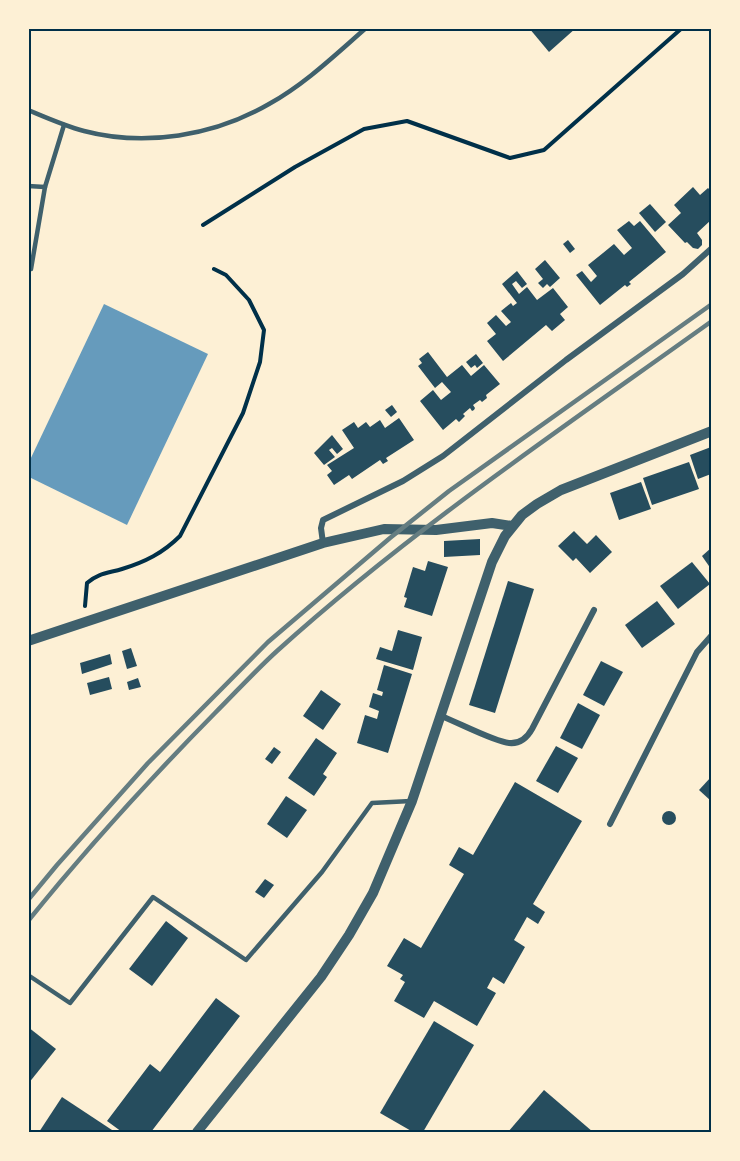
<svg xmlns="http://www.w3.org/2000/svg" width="740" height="1161" viewBox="0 0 740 1161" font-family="Signika,sans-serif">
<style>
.water{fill:#669bbc}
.building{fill:#264d5e}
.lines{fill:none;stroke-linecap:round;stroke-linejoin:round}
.path{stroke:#003049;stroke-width:4}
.service{stroke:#3f606c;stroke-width:4.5}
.minor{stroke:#3f606c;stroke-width:6}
.tertiary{stroke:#3f606c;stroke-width:10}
.rail{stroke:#657d81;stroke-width:4.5}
.neatline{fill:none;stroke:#003049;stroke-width:2}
</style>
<rect width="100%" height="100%" fill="#fdf0d5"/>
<!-- water -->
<path class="water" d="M104 304 208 354 127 525 29 477V462Z"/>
<!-- building -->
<g class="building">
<path d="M529 28H576L549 52Z"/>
<path d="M693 187 700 195 708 188 711 191V220L697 233 702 240V245L698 249 693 248 687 242 685 243 668 225 681 213 674 205Z"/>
<path d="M650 204 666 222 655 232 639 213Z"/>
<path d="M629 221 634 226 640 221 666 252 629 282 631 284 627 287 625 285 600 305 576 275 582 271 591 282 597 276 588 265 603 253 614 244 624 255 632 248 617 230Z"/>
<path d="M568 240 575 249 570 253 563 244Z"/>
<path d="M545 260 560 278 550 287 547 284 543 288 538 283 543 279 535 269Z"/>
<path d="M517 271 527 284 522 288 516 281 512 284 519 294 527 287 537 300 553 288 568 307 560 314 565 320 552 331 546 325 503 361 487 341 496 334 487 323 496 315 506 326 511 322 501 311 511 303 513 306 517 303 502 284Z"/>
<path d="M428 352 447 377 462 365 471 376 484 365 500 384 486 395 487 398 482 402 480 400 473 405 475 408 474 410 472 411 470 408 463 414 465 416 459 422 456 419 443 430 420 401 433 390 441 400 451 392 442 382 435 388 418 366 422 363 419 359Z"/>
<path d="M476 354 483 363 477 368 475 365 471 368 466 362Z"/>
<path d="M392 405 397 412 391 417 385 410Z"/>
<path d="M399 418 414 440 386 458 388 461 383 464 380 460 352 479 349 475 334 485 327 475 332 471 327 465 354 448 342 430 354 422 358 428 366 422 370 427 380 420 385 428Z"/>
<path d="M332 435 343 449 337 454 332 448 329 450 335 457 324 465 314 453Z"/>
<path d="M711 447V474L698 479 690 455Z"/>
<path d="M689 462 699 489 652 505 643 478Z"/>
<path d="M641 482 651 509 619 520 610 493Z"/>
<path d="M574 531 587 544 596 535 612 552 590 573 576 558 573 561 558 546Z"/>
<path d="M480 539V555L444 557V541Z"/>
<path d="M711 548V569L702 556Z"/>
<path d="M428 561 448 567 432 616 404 607 407 598 404 597 413 567 425 571Z"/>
<path d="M692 562 710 584 678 609 660 586Z"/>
<path d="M508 581 534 589 495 713 469 705Z"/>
<path d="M657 601 675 624 642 648 625 625Z"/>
<path d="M398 630 422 637 413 670 376 659 380 647 392 651Z"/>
<path d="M131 648 137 666 127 669 122 651Z"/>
<path d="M110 654 112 664 82 674 80 663Z"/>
<path d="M601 661 623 672 604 706 583 695Z"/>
<path d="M384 665 412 674 388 753 357 743 365 715 377 719 379 711 369 707 373 693 382 696 383 692 377 690Z"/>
<path d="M109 677 112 689 90 695 87 683Z"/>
<path d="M138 678 141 687 129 690 127 682Z"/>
<path d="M321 690 341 704 323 730 303 716Z"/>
<path d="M578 703 600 715 582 749 560 738Z"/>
<path d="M316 738 337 753 323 774 327 777 314 796 288 778Z"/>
<path d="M556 746 578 758 558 793 536 781Z"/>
<path d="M274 747 281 752 272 764 265 759Z"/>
<path d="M711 777V801L699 790Z"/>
<path d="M515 782 582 821 533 904 545 912 538 924 527 917 514 940 525 947 504 984 493 977 487 988 496 993 477 1026 434 1001 424 1018 394 1001 405 982 400 979 403 975 387 966 404 938 421 948 464 874 449 865 459 847 473 855Z"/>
<path d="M286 796 307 810 287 838 267 824Z"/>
<circle cx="669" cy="818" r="7"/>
<path d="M265 879 274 885 264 898 255 892Z"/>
<path d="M166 921 188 938 152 986 129 969Z"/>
<path d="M216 998 240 1016 151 1132H122L107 1121 150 1064 160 1072Z"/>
<path d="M434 1021 474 1045 423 1132H413L380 1113Z"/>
<path d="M28 1027 56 1049 28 1084Z"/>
<path d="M544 1090 593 1132H508Z"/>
<path d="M62 1097 115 1132H39Z"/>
</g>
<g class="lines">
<!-- path -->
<g class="path">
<path d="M203 225 295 167 364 129 407 121 510 158 544 150 682 28"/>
<path d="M85 606 87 583C98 573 109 573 122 569 145 562 163 553 180 536L243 413 260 362 264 330 249 300 226 275 214 269"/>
</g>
<!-- service -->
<g class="service">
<path d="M28 110C47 118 65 126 84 131 145 147 214 136 269 104 305 84 335 55 366 28"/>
<path d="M28 186 45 187 64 125"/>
<path d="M31 269 45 187"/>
<path d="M28 975 70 1003 153 897 246 960 322 872 372 803 411 801"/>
</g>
<!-- minor -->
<g class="minor">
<path d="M323 543 321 528 323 520 403 481 443 456 566 360 683 274 712 248"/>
<path d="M441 716C457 722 495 742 509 743 519 744 527 738 532 729L594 610"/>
<path d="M610 824 697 652 712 635"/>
</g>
<!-- tertiary -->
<g class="tertiary">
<path d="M28 641 323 543 384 529 436 530 492 523 512 526"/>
<path d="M197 1132 321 977 349 935 373 893 412 801 492 562 505 536 522 515 537 504 561 490 712 431"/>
</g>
<!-- rail -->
<g class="rail">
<path d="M28 900 57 865 148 763 268 642 390 538 449 491 712 304"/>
<path d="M28 921C87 848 150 779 215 713 236 692 255 671 277 651 412 529 564 427 712 321"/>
</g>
</g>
<!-- border -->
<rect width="740" height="1161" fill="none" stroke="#fdf0d5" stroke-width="60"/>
<rect x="30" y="30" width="680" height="1101" class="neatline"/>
</svg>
